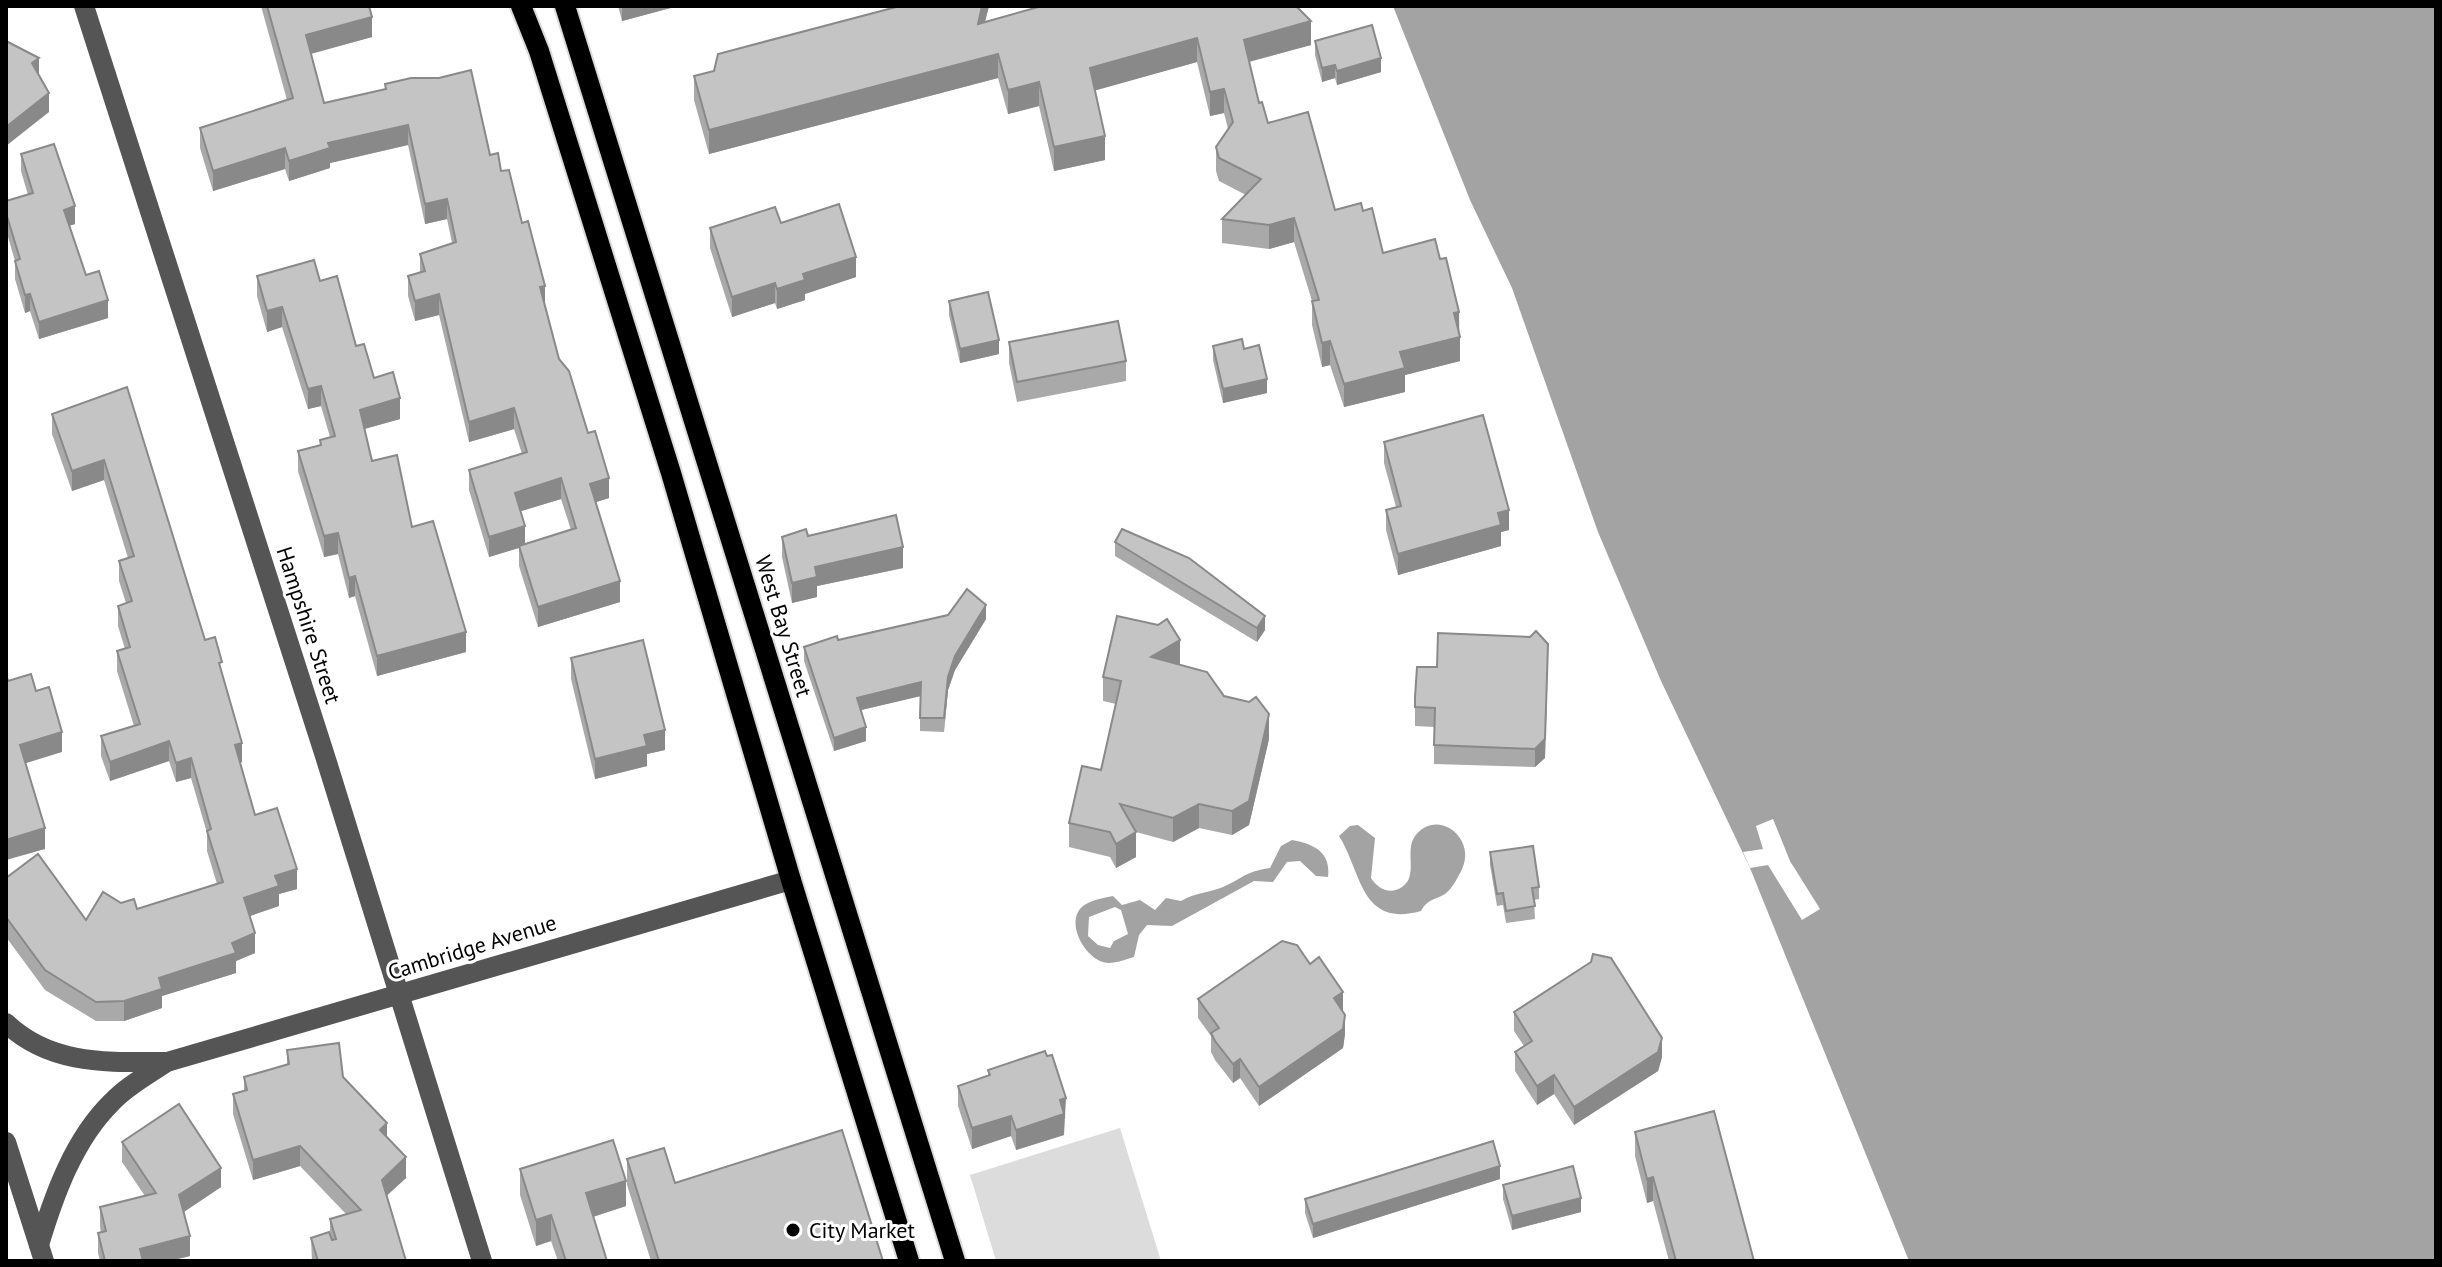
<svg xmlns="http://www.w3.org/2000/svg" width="2442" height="1267" viewBox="0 0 2442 1267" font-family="'PT Sans',sans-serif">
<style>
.green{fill:#dcdcdc}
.water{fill:#a3a3a3;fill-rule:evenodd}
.pier{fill:#fff}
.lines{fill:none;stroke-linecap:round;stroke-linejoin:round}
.major-casing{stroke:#dbdbdb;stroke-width:24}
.minor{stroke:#555;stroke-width:20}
.major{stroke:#000;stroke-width:20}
.wall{fill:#a9a9a9;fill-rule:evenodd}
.shaded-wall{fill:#898989}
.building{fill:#c4c4c4;stroke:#898989;stroke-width:2}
.poi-dot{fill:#000;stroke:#fff;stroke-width:3}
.labels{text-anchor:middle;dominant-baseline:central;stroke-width:6;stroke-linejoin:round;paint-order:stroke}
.street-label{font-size:22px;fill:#000;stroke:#fff}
.poi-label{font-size:22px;fill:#000;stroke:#fff;text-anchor:start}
</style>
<rect width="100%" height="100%" fill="#fff"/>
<!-- green -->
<path class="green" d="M1120 1128 1161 1261H996L970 1175Z"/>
<!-- water -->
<g class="water">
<path d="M1393 6H2436V1261H1909L1750 868 1661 681 1598 532 1512 288 1470 200Z"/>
<path d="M1358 825 1375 838 1371 878C1378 889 1390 895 1402 887 1419 876 1404 851 1415 836 1437 807 1477 838 1462 869 1458 877 1453 888 1445 894 1435 900 1427 899 1421 911 1360 928 1362 872 1339 836L1350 826Z"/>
<path d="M1292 840C1314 844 1331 852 1328 877L1316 876 1300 861 1287 862 1273 882 1254 881 1172 926 1147 925 1139 935 1134 957C1127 959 1117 963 1109 963 1087 963 1063 922 1083 906 1091 900 1103 898 1113 896L1122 905 1140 900 1155 910 1166 898 1181 901C1197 892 1208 893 1223 887 1245 877 1244 872 1270 868L1281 846ZM1115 907 1121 910 1128 934 1114 941 1110 948 1098 945 1088 936 1089 917Z"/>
</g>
<!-- pier -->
<path class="pier" d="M1773 819 1790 861 1820 909 1802 920 1768 865 1750 868 1743 852 1763 849 1756 826Z"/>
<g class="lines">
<!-- major casing -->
<g class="major-casing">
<g id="major">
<path d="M521 6 539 51 671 473 791 880 909 1261"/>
<path d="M565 6 955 1261"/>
</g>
</g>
<!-- minor -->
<g class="minor">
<path d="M84 6 325 756 482 1261"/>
<path d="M6 1023C51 1066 109 1062 167 1062"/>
<path d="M6 1142 44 1261"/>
<path d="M39 1245C54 1195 74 1139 112 1102 127 1086 149 1074 167 1062L791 880"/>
</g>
<!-- major -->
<use href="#major" class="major"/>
</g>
<!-- wall -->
<g class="wall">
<path d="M261 6H369L372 37 311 54 324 103 385 89V84L490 155 501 171 522 223 545 306 559 359 588 433 609 498 596 502 620 602 538 627 519 566V548L489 557 469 490V470L522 454 514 429 469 442 439 315 415 321 408 296V276L420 272V254L452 243 447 219 425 224 408 145 330 163V168L289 181 285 169 213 191 200 148V128L287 100ZM561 499 571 530 525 544 521 511Z"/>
<path d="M618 6H678L622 21Z"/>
<path d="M989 6 985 22 1311 45 1249 62 1259 103 1268 123 1335 210 1363 211 1383 253 1440 259 1459 312 1460 361 1405 375V392L1344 407 1330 365 1322 367 1312 325V301L1294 242 1269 249 1222 243V219L1246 195 1219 181 1216 171V147L1228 129 1224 113 1210 116 1197 62 1095 90 1105 160 1054 171 1039 106 1008 114 998 78 709 154 694 100V76Z"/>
<path d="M1315 41 1381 72 1337 85 1335 78 1322 82 1315 55Z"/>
<path d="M21 154 75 224 69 226 86 275 108 318 39 339 30 311 25 313 15 279V261L6 230V201L28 195 21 171Z"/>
<path d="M781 223 856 277 805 294V300L777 309 775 303 732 317 710 248V228Z"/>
<path d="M257 276 320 281 374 378 400 419 365 429 372 461 412 527 466 652 377 676 355 596 349 598 338 554 324 557 298 471V451L320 445V440L330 437 321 406 308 409 282 327 267 332 257 296Z"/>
<path d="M949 301 999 354 960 363 949 315Z"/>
<path d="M1009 342 1126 361V381L1017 402 1009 363Z"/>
<path d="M1213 346 1244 349 1267 393 1223 403 1213 360Z"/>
<path d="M127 387 205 640 222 675 242 762 240 763 255 815 297 889 279 894V906L250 916 255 953 236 961V973L162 996V1008L124 1021H96L45 990 6 937V878L86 920 121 903 137 909 217 884 207 851V833L191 778 176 782 169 761 110 781 101 756V736L134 726 117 671V651L125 649 118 626V606L126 603 119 581V561L128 558 104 480 72 491 52 434V414Z"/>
<path d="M1384 442 1509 530 1501 532V546L1398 575 1386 530V510L1396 507 1384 463Z"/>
<path d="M808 536 903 568 817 586V597L792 603 782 557V537Z"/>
<path d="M1115 542 1265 630 1257 642 1115 556Z"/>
<path d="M986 619 955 670 948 690 944 732 920 731V696L861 710 866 741 834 751 804 661V647L838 640Z"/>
<path d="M571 658 665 750 647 754V766L595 779 571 679Z"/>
<path d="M1548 663 1545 758 1535 767 1434 764V727L1415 726V697L1437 667Z"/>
<path d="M1180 664 1179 665 1224 696 1269 739 1249 825 1232 835 1199 828 1173 842 1136 832V857L1116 868 1110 857 1069 847V823L1101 770 1116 704 1103 701V677Z"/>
<path d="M1490 852 1539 887V899L1534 900 1535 919 1506 923 1503 905 1497 906 1490 865Z"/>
<path d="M1198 999 1343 1010 1345 1034 1343 1048 1259 1106 1240 1078 1233 1083 1215 1060 1211 1052V1036L1198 1018Z"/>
<path d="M1514 1012 1662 1057 1658 1071 1574 1125 1554 1094 1537 1105 1515 1071V1052L1524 1046 1514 1031Z"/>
<path d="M287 1050 343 1077 387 1137 406 1178 387 1195 406 1261H312L311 1238 330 1236V1219L346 1214 300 1166 253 1180 233 1114V1094L244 1091V1077L287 1065Z"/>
<path d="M988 1070 1066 1118H1064V1135L1016 1150 1011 1136 972 1149 958 1106V1086L988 1076Z"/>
<path d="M1635 1132 1754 1261H1669L1653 1201 1647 1203 1635 1156Z"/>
<path d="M122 1142 221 1187 184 1212 190 1256 169 1261H100L98 1253V1233H101L100 1227V1207L145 1196 122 1162Z"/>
<path d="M627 1159 675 1183 883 1261H651L627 1185Z"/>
<path d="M520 1169 626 1206 593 1217 607 1261H558L551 1241 536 1246 520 1195Z"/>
<path d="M1500 1179 1313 1238 1305 1213V1199Z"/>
<path d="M1503 1185 1581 1212 1512 1230 1503 1199Z"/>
</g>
<!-- shaded-wall -->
<g class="shaded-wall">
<path d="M622 6H678L622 21Z"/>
<path d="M982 6H989L978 48V24Z"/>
<path d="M372 17V37L306 55V35Z"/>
<path d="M1311 21V45L1244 63V40Z"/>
<path d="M1197 38V62L1090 92V68Z"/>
<path d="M998 54V78L709 154V130Z"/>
<path d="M39 58V76L32 63Z"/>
<path d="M1381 58V72L1337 85V71Z"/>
<path d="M1335 65V78L1322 82V68Z"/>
<path d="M1039 82V106L1008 114V90Z"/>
<path d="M1224 89V113L1210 116V92Z"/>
<path d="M49 93V112L6 146V127Z"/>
<path d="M408 125V145L330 163V168L289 181V161L328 143Z"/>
<path d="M1105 136V160L1054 171V147Z"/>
<path d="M285 148V169L213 191V171Z"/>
<path d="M447 199V219L425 224V204Z"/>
<path d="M75 206V224L64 227V210Z"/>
<path d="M1294 218V242L1269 249V225Z"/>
<path d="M856 257V277L805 294V300L777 309V289L803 274Z"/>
<path d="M775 283V303L732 317V297Z"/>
<path d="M545 286V306L540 287Z"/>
<path d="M30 294V311L25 313V295Z"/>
<path d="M439 294V315L415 321V301Z"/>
<path d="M108 300V318L39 339V322Z"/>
<path d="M282 307V327L267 332V311Z"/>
<path d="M1459 312V336L1454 313Z"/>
<path d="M1460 337V361L1405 375V392L1344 407V384L1400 352Z"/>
<path d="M999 340V354L960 363V349Z"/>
<path d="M1330 341V365L1322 367V343Z"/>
<path d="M1267 379V393L1223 403V389Z"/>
<path d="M321 386V406L308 409V389Z"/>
<path d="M400 398V419L360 430V410Z"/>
<path d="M514 408V429L469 442V422Z"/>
<path d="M104 460V480L72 491V471Z"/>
<path d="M561 478V499L515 513V493Z"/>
<path d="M609 478V498L590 504V484Z"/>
<path d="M1509 510V530L1501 532V546L1398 575V554L1498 513Z"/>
<path d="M525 526V546L489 557V537Z"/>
<path d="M338 533V554L324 557V536Z"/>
<path d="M903 547V568L817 586V597L792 603V583L815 567Z"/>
<path d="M355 576V596L349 598V578Z"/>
<path d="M620 581V602L538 627V607Z"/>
<path d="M986 605V619L955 670 948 690 944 732 948 677 955 656Z"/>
<path d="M1265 616V630L1257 642V628Z"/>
<path d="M466 632V652L377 676V656Z"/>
<path d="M1180 640V664L1151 682V657Z"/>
<path d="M1548 644 1545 758 1535 767V749Z"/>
<path d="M921 682V696L857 711V698Z"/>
<path d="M1269 714V739L1249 825 1232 835V811Z"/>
<path d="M866 727V741L834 751V738Z"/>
<path d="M665 730V750L647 754V766L595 779V759L644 735Z"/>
<path d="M62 732V752L20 765V745Z"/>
<path d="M169 741V761L110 781V762Z"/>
<path d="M242 743V762L235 765V745Z"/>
<path d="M191 758V778L176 782V763Z"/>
<path d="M1199 804V828L1173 842V818Z"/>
<path d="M45 828V849L6 860V840Z"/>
<path d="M1136 832V857L1116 868V844Z"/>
<path d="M297 869V889L279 894V906L244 918V898L275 876Z"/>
<path d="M255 933V953L236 961V973L162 996V1008L124 1021V1001L159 978 232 943Z"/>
<path d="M1343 992V1010L1334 1017V998Z"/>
<path d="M1345 1015V1034L1343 1048 1259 1106V1087Z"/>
<path d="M1662 1038V1057L1658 1071 1574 1125V1107Z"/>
<path d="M1240 1059V1078L1233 1083V1064Z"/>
<path d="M1554 1075V1094L1537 1105V1086Z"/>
<path d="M1066 1098 1064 1135 1016 1150V1130L1060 1100Z"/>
<path d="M1011 1116V1136L972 1149V1128Z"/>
<path d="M387 1123V1144L380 1130Z"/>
<path d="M300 1146V1166L253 1180V1160Z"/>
<path d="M406 1157V1178L382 1200V1180Z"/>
<path d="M1500 1166V1179L1313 1238V1224Z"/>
<path d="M221 1168V1187L179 1215V1195Z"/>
<path d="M1653 1177V1201L1647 1203V1179Z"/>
<path d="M626 1181V1206L586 1219V1193Z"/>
<path d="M1581 1198V1212L1512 1230V1216Z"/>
<path d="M551 1215V1241L536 1246V1220Z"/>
<path d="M190 1236V1256L169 1261H140V1249Z"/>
</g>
<!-- building -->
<g class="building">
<path d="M267 6H369L372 17 306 35 324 103 386 89 385 84 411 78H439L471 70 490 155 498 153 501 171 509 170 522 223 528 221 545 286 540 287 559 359 569 371 588 433 595 431 609 478 590 484 620 581 538 607 519 546 576 528 561 478 515 493 525 526 489 537 469 470 527 452 514 408 469 422 439 294 415 301 408 276 425 271 420 254 456 242 447 199 425 204 408 125 328 143 330 148 289 161 285 148 213 171 200 128 293 98Z"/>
<path d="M900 6H982L978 24 1042 6H1296L1311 21 1244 40 1259 103 1262 102 1268 123 1308 112 1335 210 1361 203 1363 211 1372 208 1383 253 1435 239 1440 259 1446 258 1459 312 1454 313 1460 337 1400 352 1405 368 1344 384 1330 341 1322 343 1312 301 1319 300 1294 218 1269 225 1222 219 1261 179 1219 158 1216 147 1233 122 1224 89 1210 92 1197 38 1090 68 1105 136 1054 147 1039 82 1008 90 998 54 709 130 694 76 714 71 718 54Z"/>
<path d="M1372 25 1381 58 1337 71 1335 65 1322 68 1315 41Z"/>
<path d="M6 41 39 58 32 63 49 93 6 127Z"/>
<path d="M54 144 75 206 64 210 86 275 99 271 108 300 39 322 30 294 25 295 15 261 20 259 6 213V201L33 193 21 154Z"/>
<path d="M839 204 856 257 803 274 805 280 777 289 775 283 732 297 710 228 775 207 781 223Z"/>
<path d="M314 260 320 281 337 276 356 346 364 344 374 378 393 372 400 398 360 410 372 461 397 455 412 527 433 521 466 632 377 656 355 576 349 578 338 533 324 536 298 451 321 445 320 440 335 436 321 386 308 389 282 307 267 311 257 276Z"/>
<path d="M988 292 999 340 960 349 949 301Z"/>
<path d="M1118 321 1126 361 1017 382 1009 342Z"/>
<path d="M1242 339 1244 349 1259 345 1267 379 1223 389 1213 346Z"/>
<path d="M127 387 205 640 215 637 222 662 219 663 242 743 235 745 255 815 277 808 297 869 275 876 279 886 244 898 255 933 232 943 236 953 159 978 162 989 124 1001 96 1002 45 970 6 917V878L38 854 86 920 103 892 121 903 134 899 137 909 223 882 207 831 211 829 191 758 176 763 169 741 110 762 101 736 140 724 117 651 130 647 118 606 132 601 119 561 134 556 104 460 72 471 52 414Z"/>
<path d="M1483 415 1509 510 1498 513 1501 525 1398 554 1386 510 1401 506 1384 442Z"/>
<path d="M896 515 903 547 815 567 817 577 792 583 782 537 806 529 808 536Z"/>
<path d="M1122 529 1189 558 1265 616 1257 628 1115 542Z"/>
<path d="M967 589 986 605 955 656 948 677 944 718H920L921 682 857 698 866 727 834 738 804 647 837 636 838 640 948 615Z"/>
<path d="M1117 616 1158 625 1167 619 1180 640 1151 657 1207 672 1224 696 1249 702 1256 697 1269 714 1249 801 1232 811 1199 804 1173 818 1120 804 1136 832 1116 844 1110 832 1069 823 1082 766 1101 770 1121 681 1103 677Z"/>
<path d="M1536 631 1548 644 1545 739 1535 749 1434 745 1435 708 1415 707V697L1417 667H1437L1438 633 1530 637Z"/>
<path d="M643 640 665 730 644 735 647 746 595 759 571 658Z"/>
<path d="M6 674 8 681 31 674 36 691 49 687 62 732 20 745 45 828 6 840Z"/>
<path d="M1533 846 1539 887 1532 888 1535 906 1506 911 1503 893 1497 894 1490 852Z"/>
<path d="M1282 941 1297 945 1310 964 1319 957 1343 992 1334 998 1345 1015 1343 1029 1259 1087 1240 1059 1233 1064 1215 1041 1211 1033 1219 1028 1198 999Z"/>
<path d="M1593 954 1611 958 1662 1038 1658 1052 1574 1107 1554 1075 1537 1086 1521 1061 1515 1052 1532 1041 1514 1012 1591 962Z"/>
<path d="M339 1043 343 1077 387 1123 380 1130 406 1157 382 1180 406 1261H318L311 1238 329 1232 332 1240 336 1239 330 1219 361 1210 300 1146 253 1160 233 1094 247 1090 244 1077 289 1064 287 1050Z"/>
<path d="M1045 1051 1047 1056 1052 1055 1066 1098 1060 1100 1064 1114 1016 1130 1011 1116 972 1128 958 1086 990 1075 988 1070Z"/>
<path d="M179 1104 221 1168 179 1195 190 1236 140 1249 143 1261H105L98 1233 106 1231 100 1207 156 1193 122 1142Z"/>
<path d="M1714 1111 1754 1261H1676L1653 1177 1647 1179 1635 1132Z"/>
<path d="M842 1130 883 1261H659L627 1159 664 1148 675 1183Z"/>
<path d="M613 1140 626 1181 586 1193 607 1261H566L551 1215 536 1220 520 1169Z"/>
<path d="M1493 1141 1500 1166 1313 1224 1305 1199Z"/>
<path d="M1573 1166 1581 1198 1512 1216 1503 1185Z"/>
</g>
<!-- markers -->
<circle class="poi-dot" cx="793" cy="1230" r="8"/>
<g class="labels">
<!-- street labels -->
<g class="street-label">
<text transform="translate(309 625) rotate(72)">Hampshire Street</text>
<text transform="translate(784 626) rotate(73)">West Bay Street</text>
<text transform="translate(472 947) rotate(-17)">Cambridge Avenue</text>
</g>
<!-- poi labels -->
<g class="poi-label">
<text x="809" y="1230">City Market</text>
</g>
</g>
<!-- border -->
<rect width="2442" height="1267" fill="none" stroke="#000000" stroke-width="16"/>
</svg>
